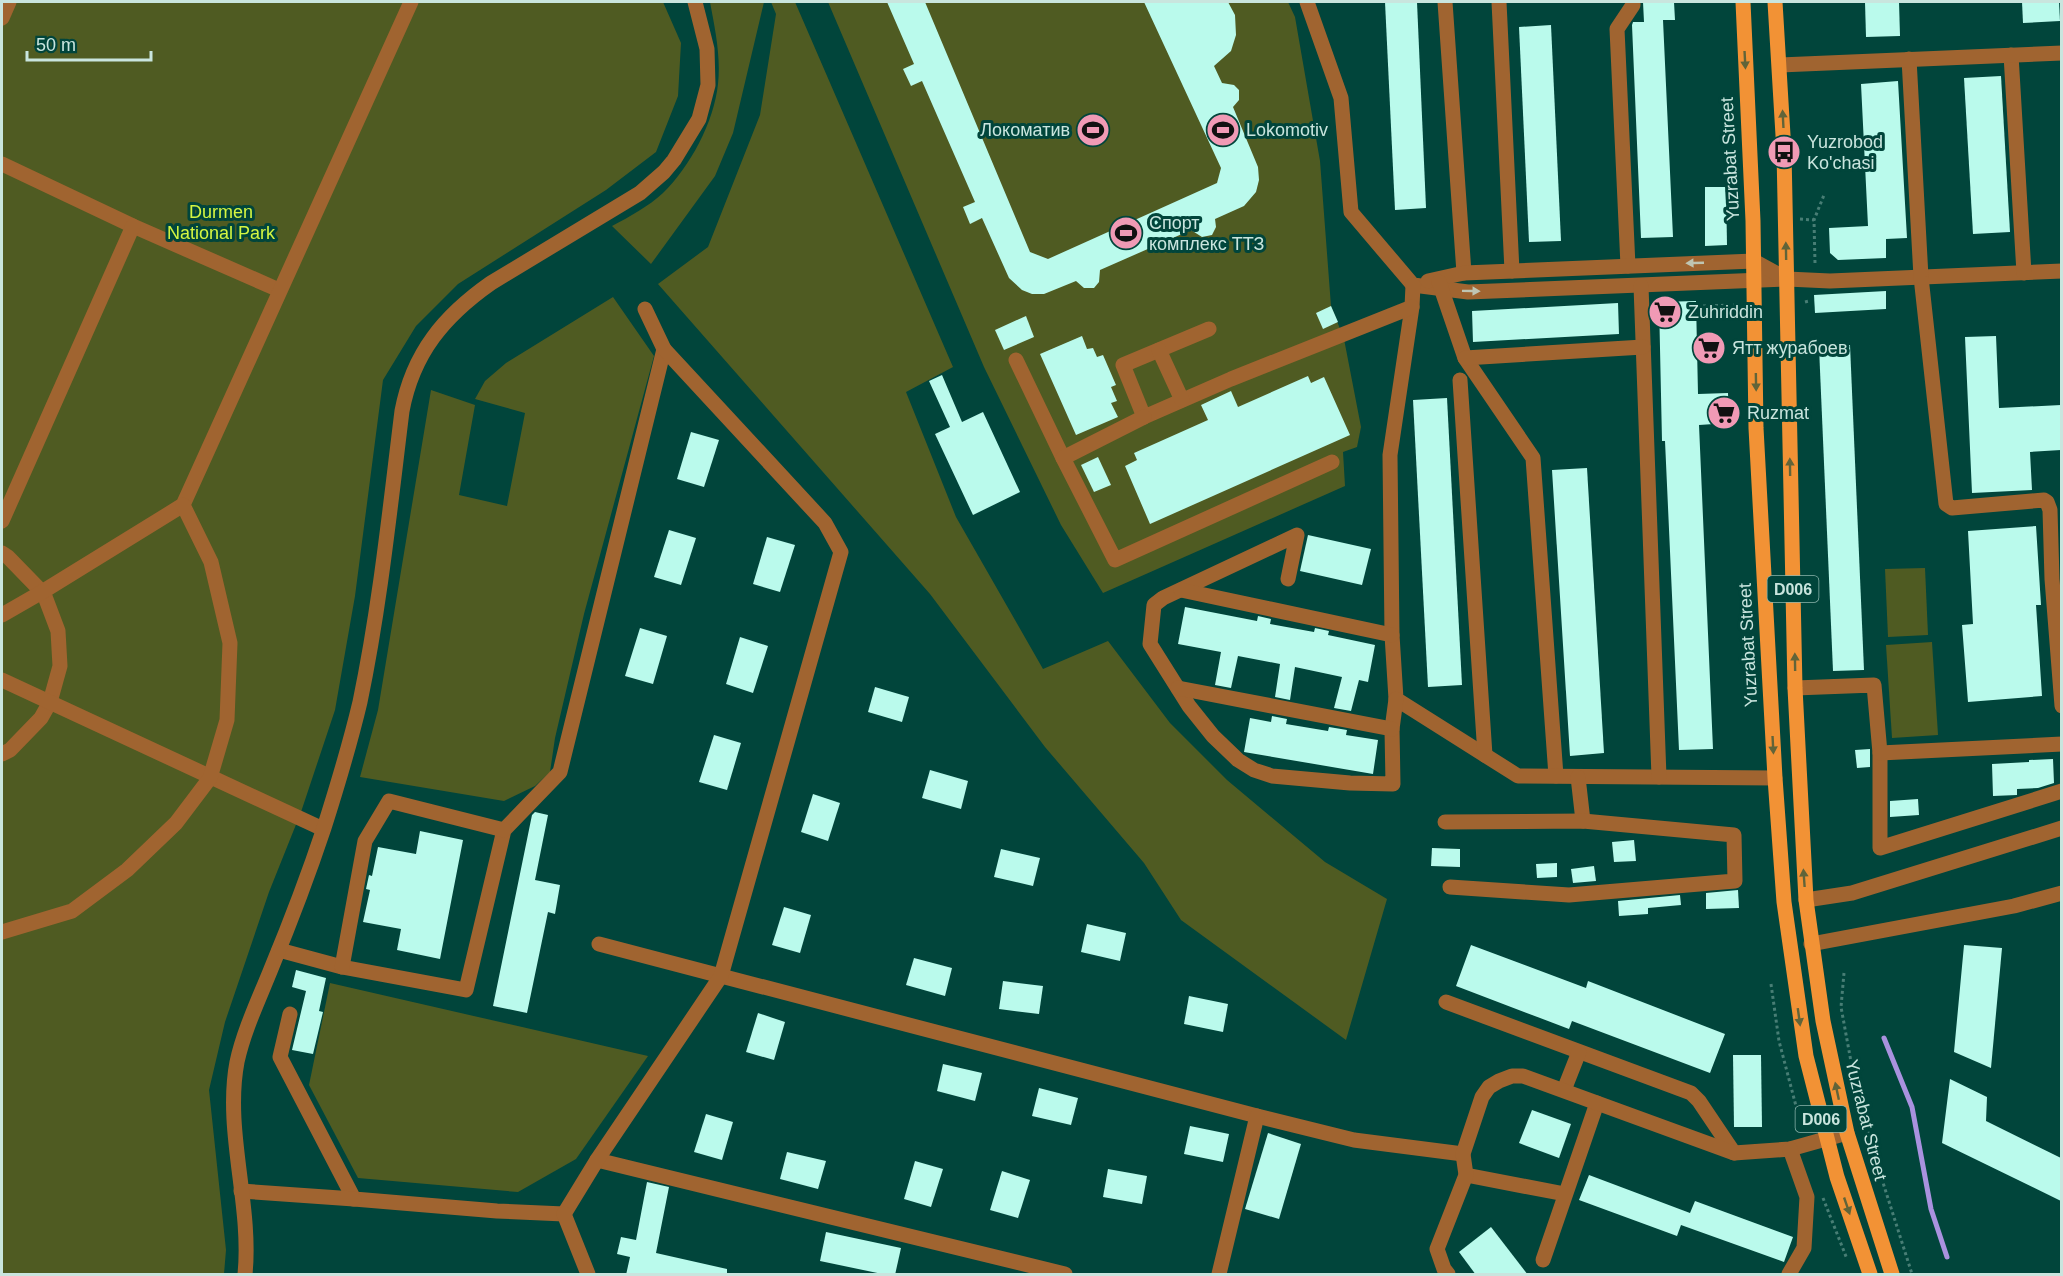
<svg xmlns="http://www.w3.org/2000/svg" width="2063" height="1276" viewBox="0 0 2063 1276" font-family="Arial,sans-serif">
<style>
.green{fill:#4f5b22}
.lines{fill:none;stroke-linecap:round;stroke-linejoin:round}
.stream{stroke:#a992df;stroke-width:5}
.building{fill:#bafaec}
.path{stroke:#487e75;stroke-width:3;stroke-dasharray:3 3;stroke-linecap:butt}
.minor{stroke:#a06430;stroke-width:15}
.major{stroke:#f29235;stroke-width:15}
.oneway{fill:#616439}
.oneway2{fill:#bfc5b2}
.labels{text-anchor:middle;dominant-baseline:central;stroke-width:6;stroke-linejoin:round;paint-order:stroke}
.shield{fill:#01453b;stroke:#8db5ad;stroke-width:1.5}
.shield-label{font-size:16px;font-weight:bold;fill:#c9e5de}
.poi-label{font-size:18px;fill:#c9e5de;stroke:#01453b;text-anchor:start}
.street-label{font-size:18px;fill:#c9e5de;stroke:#01453b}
.park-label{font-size:18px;fill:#d4f541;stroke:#01453b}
</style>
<rect width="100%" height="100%" fill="#01453b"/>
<!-- green -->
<g class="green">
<path d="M2 2H663L681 43 678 96 656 152 606 190 458 284 416 326 383 380 355 596 335 710 301 812 269 892 225 1022 209 1090 226 1250 224 1274H2Z"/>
<path d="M710 2H764L733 133 715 176 651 264 612 226C629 217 649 206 663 193 690 167 714 122 718 84 721 56 715 29 710 2Z"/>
<path d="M771 2H795L953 367 906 392 956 517 1043 669 1108 641 1170 723 1227 780 1325 862 1387 899 1346 1040 1181 920 1144 863 1045 747 930 594 658 284 708 247 760 115 776 14Z"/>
<path d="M828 2H1288L1295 17 1320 161 1331 306 1344 339 1361 427 1357 447 1343 452 1345 486 1103 593 1061 525 984 367Z"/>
<path d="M613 297 654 356 584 614 555 738 550 772 535 786 504 801 360 777 378 710 431 390 475 405 459 495 507 506 525 413 475 399 485 381 506 363Z"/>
<path d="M1925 568 1928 635 1888 637 1885 569Z"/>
<path d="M1932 642 1938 735 1892 738 1886 645Z"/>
<path d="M330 983 648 1056 576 1159 518 1192 358 1178 309 1085Z"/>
</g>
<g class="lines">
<!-- stream -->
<path class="stream" d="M1884 1038 1912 1107 1931 1209 1947 1257"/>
</g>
<!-- building -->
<g class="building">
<path d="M887 2H925L1030 252 1048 259 1217 183 1221 168 1144 2H1228L1235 15 1236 35 1231 51 1214 66 1222 83 1234 85 1239 90V100L1233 107 1258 167 1259 180 1256 192 1244 206 1215 219 1216 227 1212 235 1202 237 1191 230 1100 270 1099 282 1094 288H1084L1076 281 1044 294H1032L1022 290 1009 278 982 218 970 224 963 207 975 202 922 81 911 86 903 69 914 64Z"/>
<path d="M1385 2H1417L1426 208 1395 210Z"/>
<path d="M1643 2H1674L1675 20H1663L1673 237 1641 238 1632 25 1633 22H1644Z"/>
<path d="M1865 2H1899L1900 36 1866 37Z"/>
<path d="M2022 2H2059L2060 21 2023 23Z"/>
<path d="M1551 25 1561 241 1529 242 1519 27Z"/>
<path d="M2001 76 2010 232 1973 234 1964 78Z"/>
<path d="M1898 81 1907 238 1886 239V258L1838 260 1830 253 1829 228 1868 226 1861 84Z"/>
<path d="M1705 187H1726L1727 245 1705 246Z"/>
<path d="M1886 291V309L1815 313 1814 295Z"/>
<path d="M1696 301 1698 394 1728 393 1729 423 1699 425 1713 749 1679 750 1665 441H1662L1659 302Z"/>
<path d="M1618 303 1619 334 1473 342 1472 311Z"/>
<path d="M1331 306 1338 322 1323 329 1316 313Z"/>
<path d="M1026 316 1034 337 1004 350 995 330Z"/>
<path d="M1082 336 1087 349 1093 348 1097 357 1103 355 1116 385 1111 387 1117 401 1111 403 1118 417 1076 435 1040 354Z"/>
<path d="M1996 336 1999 408 2061 405V450L2030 452 2032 490 1972 493 1965 337Z"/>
<path d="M1850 345 1864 670 1833 671 1819 347Z"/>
<path d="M942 375 962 422 983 412 1020 492 973 515 935 434 950 427 929 381Z"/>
<path d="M1308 376 1311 383 1324 377 1350 435 1150 524 1125 466 1137 460 1134 453 1208 420 1201 405 1231 391 1238 407Z"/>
<path d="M1447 398 1462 685 1428 687 1413 400Z"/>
<path d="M691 432 719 440 704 487 677 479Z"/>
<path d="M1098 457 1111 485 1094 492 1081 465Z"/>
<path d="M1587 468 1604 753 1570 756 1552 470Z"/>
<path d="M2036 526 2041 605H2036L2042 696 1968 702 1962 625 1973 624 1968 531Z"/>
<path d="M669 530 696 538 681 585 654 577Z"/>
<path d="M1308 535 1371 549 1362 585 1300 571Z"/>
<path d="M767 537 795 545 780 592 753 584Z"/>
<path d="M1185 607 1257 621 1258 616 1271 619 1270 624 1314 632 1315 628 1329 631 1328 635 1375 645 1368 682 1359 680 1351 711 1334 708 1342 677 1295 667 1290 700 1275 697 1280 664 1238 656 1231 688 1215 685 1221 652 1178 644Z"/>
<path d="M640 628 667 636 653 684 625 676Z"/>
<path d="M740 637 768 646 753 693 726 684Z"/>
<path d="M875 687 909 697 902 722 868 712Z"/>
<path d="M1272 716 1287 719 1286 724 1328 731 1329 727 1347 730 1346 735 1378 740 1373 774 1244 752 1250 718 1271 722Z"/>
<path d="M714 735 741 743 727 790 699 782Z"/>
<path d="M1870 749V767L1857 768 1855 750Z"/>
<path d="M2053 759 2054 783 2038 788 2017 789V795L1993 796 1992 764 2029 762V760Z"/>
<path d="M930 770 968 781 961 809 922 798Z"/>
<path d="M813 794 840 803 828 841 801 832Z"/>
<path d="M1918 799 1919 815 1890 817V801Z"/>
<path d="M535 812 548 815 535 880 560 885 555 914 548 912 527 1013 493 1006 532 815Z"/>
<path d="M420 831 463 840 440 959 397 950 401 929 363 922 370 890 366 889 369 875 372 876 378 847 416 854Z"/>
<path d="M1634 840 1636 861 1614 862 1612 842Z"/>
<path d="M1432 848 1460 849V867L1431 866Z"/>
<path d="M1001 849 1040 858 1033 886 994 877Z"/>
<path d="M1557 863V877L1537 878 1536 864Z"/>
<path d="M1594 866 1596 881 1573 883 1571 869Z"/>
<path d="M1738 890 1739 908 1706 909V893Z"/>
<path d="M1680 895 1681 905 1648 908V914L1619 916 1618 901Z"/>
<path d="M784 907 811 915 800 953 772 945Z"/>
<path d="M1087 924 1126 933 1120 961 1081 952Z"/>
<path d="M1471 945 1586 988 1588 981 1725 1034 1710 1073 1572 1021 1569 1029 1456 986Z"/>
<path d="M1964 945 2002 948 1991 1068 1954 1052Z"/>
<path d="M914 958 952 968 945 996 906 985Z"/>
<path d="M296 970 326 978 319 1011 323 1012 313 1054 292 1050 306 991 292 987Z"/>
<path d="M1003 981 1043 986 1039 1014 999 1009Z"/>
<path d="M1189 996 1228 1004 1223 1032 1184 1024Z"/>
<path d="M758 1013 785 1022 774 1060 746 1052Z"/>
<path d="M1733 1055H1761L1762 1127H1734Z"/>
<path d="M943 1064 982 1073 975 1101 937 1091Z"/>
<path d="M1950 1079 1987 1097 1986 1121 2061 1158V1201L1942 1143Z"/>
<path d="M1039 1088 1078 1098 1071 1125 1032 1116Z"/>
<path d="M1532 1110 1571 1124 1559 1158 1519 1143Z"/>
<path d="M706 1114 733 1122 722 1160 694 1152Z"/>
<path d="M1190 1126 1229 1134 1223 1162 1184 1154Z"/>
<path d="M1268 1133 1301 1144 1279 1219 1245 1209Z"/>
<path d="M787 1152 826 1161 818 1189 780 1179Z"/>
<path d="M915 1161 943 1169 931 1207 904 1199Z"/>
<path d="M1108 1169 1147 1176 1142 1204 1103 1197Z"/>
<path d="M1002 1171 1030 1180 1018 1218 990 1210Z"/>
<path d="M1589 1175 1690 1213 1695 1201 1793 1237 1784 1262 1681 1225 1677 1236 1579 1200Z"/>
<path d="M647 1182 669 1187 656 1253 727 1269V1275H626L630 1257 617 1254 621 1237 636 1240Z"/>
<path d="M1491 1227 1528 1275H1476L1459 1252Z"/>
<path d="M826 1232 901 1248 895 1275H887L820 1261Z"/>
</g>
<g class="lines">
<!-- path -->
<g class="path">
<path d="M1800 219 1814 220"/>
<path d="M1815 263 1814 220 1824 195"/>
<path d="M1805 302 1809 301"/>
<path d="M1703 306 1736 305"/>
<path d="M1844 973 1841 1007 1854 1078 1872 1148 1912 1274"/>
<path d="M1771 984 1779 1041 1802 1129"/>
<path d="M1823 1198 1847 1259"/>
</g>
<!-- minor -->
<g class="minor">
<path d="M1307 2 1341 98 1351 212 1413 285 1468 292 1787 279 1830 281 2062 271"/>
<path d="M1445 2 1464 273"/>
<path d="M1499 2 1512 271"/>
<path d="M2 18 9 2"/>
<path d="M2011 55 2024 273"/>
<path d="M1909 59 1921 277 1946 504 1952 508 2044 500 2047 502 2050 510 2052 579 2062 706"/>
<path d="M1780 65 2062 53"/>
<path d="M2 164 133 226 279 290"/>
<path d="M1628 266 1617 29 1633 5V2"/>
<path d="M1428 281 1464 273 1754 261 1787 279"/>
<path d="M1439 282 1465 358 1533 458 1556 776"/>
<path d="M1413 285 1412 307 1390 455 1392 635 1396 699 1518 776 1775 778"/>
<path d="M1641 286 1659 777"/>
<path d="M1209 329 1123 365 1144 417 1231 379 1412 307"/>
<path d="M1159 350 1182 400"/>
<path d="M1465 358 1643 347"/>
<path d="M1016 360 1063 458"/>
<path d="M1460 380 1485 755"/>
<path d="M1144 417 1063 458 1115 560 1332 462"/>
<path d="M2 521 133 226"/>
<path d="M2 553 8 557 44 594 58 631 60 666 50 702 41 718 10 750 2 754"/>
<path d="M1288 579 1297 535 1163 598 1154 605 1150 644 1189 706 1213 736 1238 760 1254 770 1272 776 1350 783 1393 784 1392 729 1396 699"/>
<path d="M1181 590 1392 635"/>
<path d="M2 615 42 592 183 505 411 2"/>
<path d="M2 680 323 829"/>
<path d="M1178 688 1392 729"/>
<path d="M1795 688 1874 685 1880 753V848L2062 791"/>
<path d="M1880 753 2062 744"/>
<path d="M1578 777 1583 821"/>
<path d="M1445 822 1583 821 1734 835 1735 881 1569 895 1450 887"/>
<path d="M1806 900 1852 893 2062 828"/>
<path d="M2 932 72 911 127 870 176 823 210 778 227 720 230 643 211 562 183 505"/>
<path d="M599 944 1257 1116 1354 1140 1463 1154"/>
<path d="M1811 944 2014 906 2062 893"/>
<path d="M279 950 342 967 466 990 504 830 560 772 664 349"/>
<path d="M342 967 365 841 389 801 504 830"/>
<path d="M1446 1002 1691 1093 1699 1101 1734 1153"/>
<path d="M290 1014 280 1057 354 1199 497 1211 564 1214"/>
<path d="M1564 1090 1579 1052"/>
<path d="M597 1160 1065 1274"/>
<path d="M1466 1175 1565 1194"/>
<path d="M241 1191 354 1199"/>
<path d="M564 1214 597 1160 721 976 841 552 825 523 664 349 645 309"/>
<path d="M564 1214 588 1274"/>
<path d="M1543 1260 1597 1103"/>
<path d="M245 1274C252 1205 224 1130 237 1062 244 1030 259 999 271 969 290 923 308 876 324 828 337 787 350 744 360 702 380 606 390 508 402 411 413 353 444 316 491 283L640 193 664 172 674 160 699 119 708 85 707 49 695 2"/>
<path d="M1219 1274 1257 1116"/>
<path d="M1448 1274 1444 1269 1437 1249 1466 1175 1463 1154 1482 1097 1489 1087 1499 1081 1512 1076H1523L1734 1153 1790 1149 1847 1133"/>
<path d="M1789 1274 1804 1248 1807 1197 1790 1149"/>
</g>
<!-- major -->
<g class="major">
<path d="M1743 2 1753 221 1756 428 1775 778 1784 902 1806 1056 1837 1177 1870 1274"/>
<path d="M1775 2 1784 152 1795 688 1806 900 1823 1021 1847 1133 1892 1274"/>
</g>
</g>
<!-- one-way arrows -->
<defs><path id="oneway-solid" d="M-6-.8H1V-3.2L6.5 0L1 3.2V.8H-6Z" transform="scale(1.5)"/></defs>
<g class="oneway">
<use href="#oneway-solid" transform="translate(1745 60) rotate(87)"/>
<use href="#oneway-solid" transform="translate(1783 119) rotate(-93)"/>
<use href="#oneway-solid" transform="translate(1786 251) rotate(-91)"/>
<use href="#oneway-solid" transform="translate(1756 382) rotate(89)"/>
<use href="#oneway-solid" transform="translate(1790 467) rotate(-91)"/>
<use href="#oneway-solid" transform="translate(1795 662) rotate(-91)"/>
<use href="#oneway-solid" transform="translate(1773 745) rotate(87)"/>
<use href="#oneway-solid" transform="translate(1804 878) rotate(-94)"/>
<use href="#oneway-solid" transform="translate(1799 1017) rotate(82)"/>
<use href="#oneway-solid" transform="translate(1837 1091) rotate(-102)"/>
<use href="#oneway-solid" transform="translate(1847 1206) rotate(71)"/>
</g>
<g class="oneway2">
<use href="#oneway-solid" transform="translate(1695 263) rotate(178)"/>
<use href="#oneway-solid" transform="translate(1471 291) rotate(1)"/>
</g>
<!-- icons -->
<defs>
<g id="stadium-disc" transform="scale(1.725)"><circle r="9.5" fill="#f09ab5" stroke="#01453b"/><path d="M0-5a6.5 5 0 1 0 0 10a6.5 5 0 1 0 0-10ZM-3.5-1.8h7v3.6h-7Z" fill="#111"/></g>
<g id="bus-disc" transform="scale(1.725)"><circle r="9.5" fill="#f09ab5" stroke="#01453b"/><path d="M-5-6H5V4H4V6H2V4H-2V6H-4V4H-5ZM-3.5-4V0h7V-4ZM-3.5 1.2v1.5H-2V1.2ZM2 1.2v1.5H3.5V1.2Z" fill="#111"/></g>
<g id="supermarket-disc" transform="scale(1.725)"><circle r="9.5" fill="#f09ab5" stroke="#01453b"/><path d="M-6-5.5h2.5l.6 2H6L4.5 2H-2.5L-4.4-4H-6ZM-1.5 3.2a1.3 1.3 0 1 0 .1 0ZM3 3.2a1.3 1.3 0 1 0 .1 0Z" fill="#111"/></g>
</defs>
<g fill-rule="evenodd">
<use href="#stadium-disc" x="1093" y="130"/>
<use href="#stadium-disc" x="1223" y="130"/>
<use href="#bus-disc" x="1784" y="152"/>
<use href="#stadium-disc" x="1126" y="233"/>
<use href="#supermarket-disc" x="1665" y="312"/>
<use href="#supermarket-disc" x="1709" y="348"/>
<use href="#supermarket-disc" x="1724" y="413"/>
</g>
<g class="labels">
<!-- shield labels -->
<g class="shield">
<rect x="1767.5" y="576" width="51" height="26" rx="4.5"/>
<rect x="1795.5" y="1106" width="51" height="26" rx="4.5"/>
</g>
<g class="shield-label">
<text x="1793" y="589">D006</text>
<text x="1821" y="1119">D006</text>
</g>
<!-- poi labels -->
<g class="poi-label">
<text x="1070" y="130" text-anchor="end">Локоматив</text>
<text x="1246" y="130">Lokomotiv</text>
<text x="1807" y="142">Yuzrobod<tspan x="1807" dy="21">Ko'chasi</tspan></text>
<text x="1149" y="223">Спорт<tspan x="1149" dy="21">комплекс ТТЗ</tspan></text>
<text x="1688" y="312">Zuhriddin</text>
<text x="1732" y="348">Ятт журабоев</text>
<text x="1747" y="413">Ruzmat</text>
</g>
<!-- street labels -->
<g class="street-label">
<text transform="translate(1730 159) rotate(-93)">Yuzrabat Street</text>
<text transform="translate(1748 645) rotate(-93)">Yuzrabat Street</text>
<text transform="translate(1866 1120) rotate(76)">Yuzrabat Street</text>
</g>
<!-- park labels -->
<g class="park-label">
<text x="221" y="212">Durmen<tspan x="221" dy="21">National Park</tspan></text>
</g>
</g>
<!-- border -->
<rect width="2063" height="1276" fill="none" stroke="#c9e5de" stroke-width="6"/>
<!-- scale -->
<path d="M27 51v9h124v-9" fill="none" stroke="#c9e5de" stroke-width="3"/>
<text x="36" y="51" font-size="18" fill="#c9e5de" stroke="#01453b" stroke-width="4.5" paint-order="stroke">50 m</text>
</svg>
